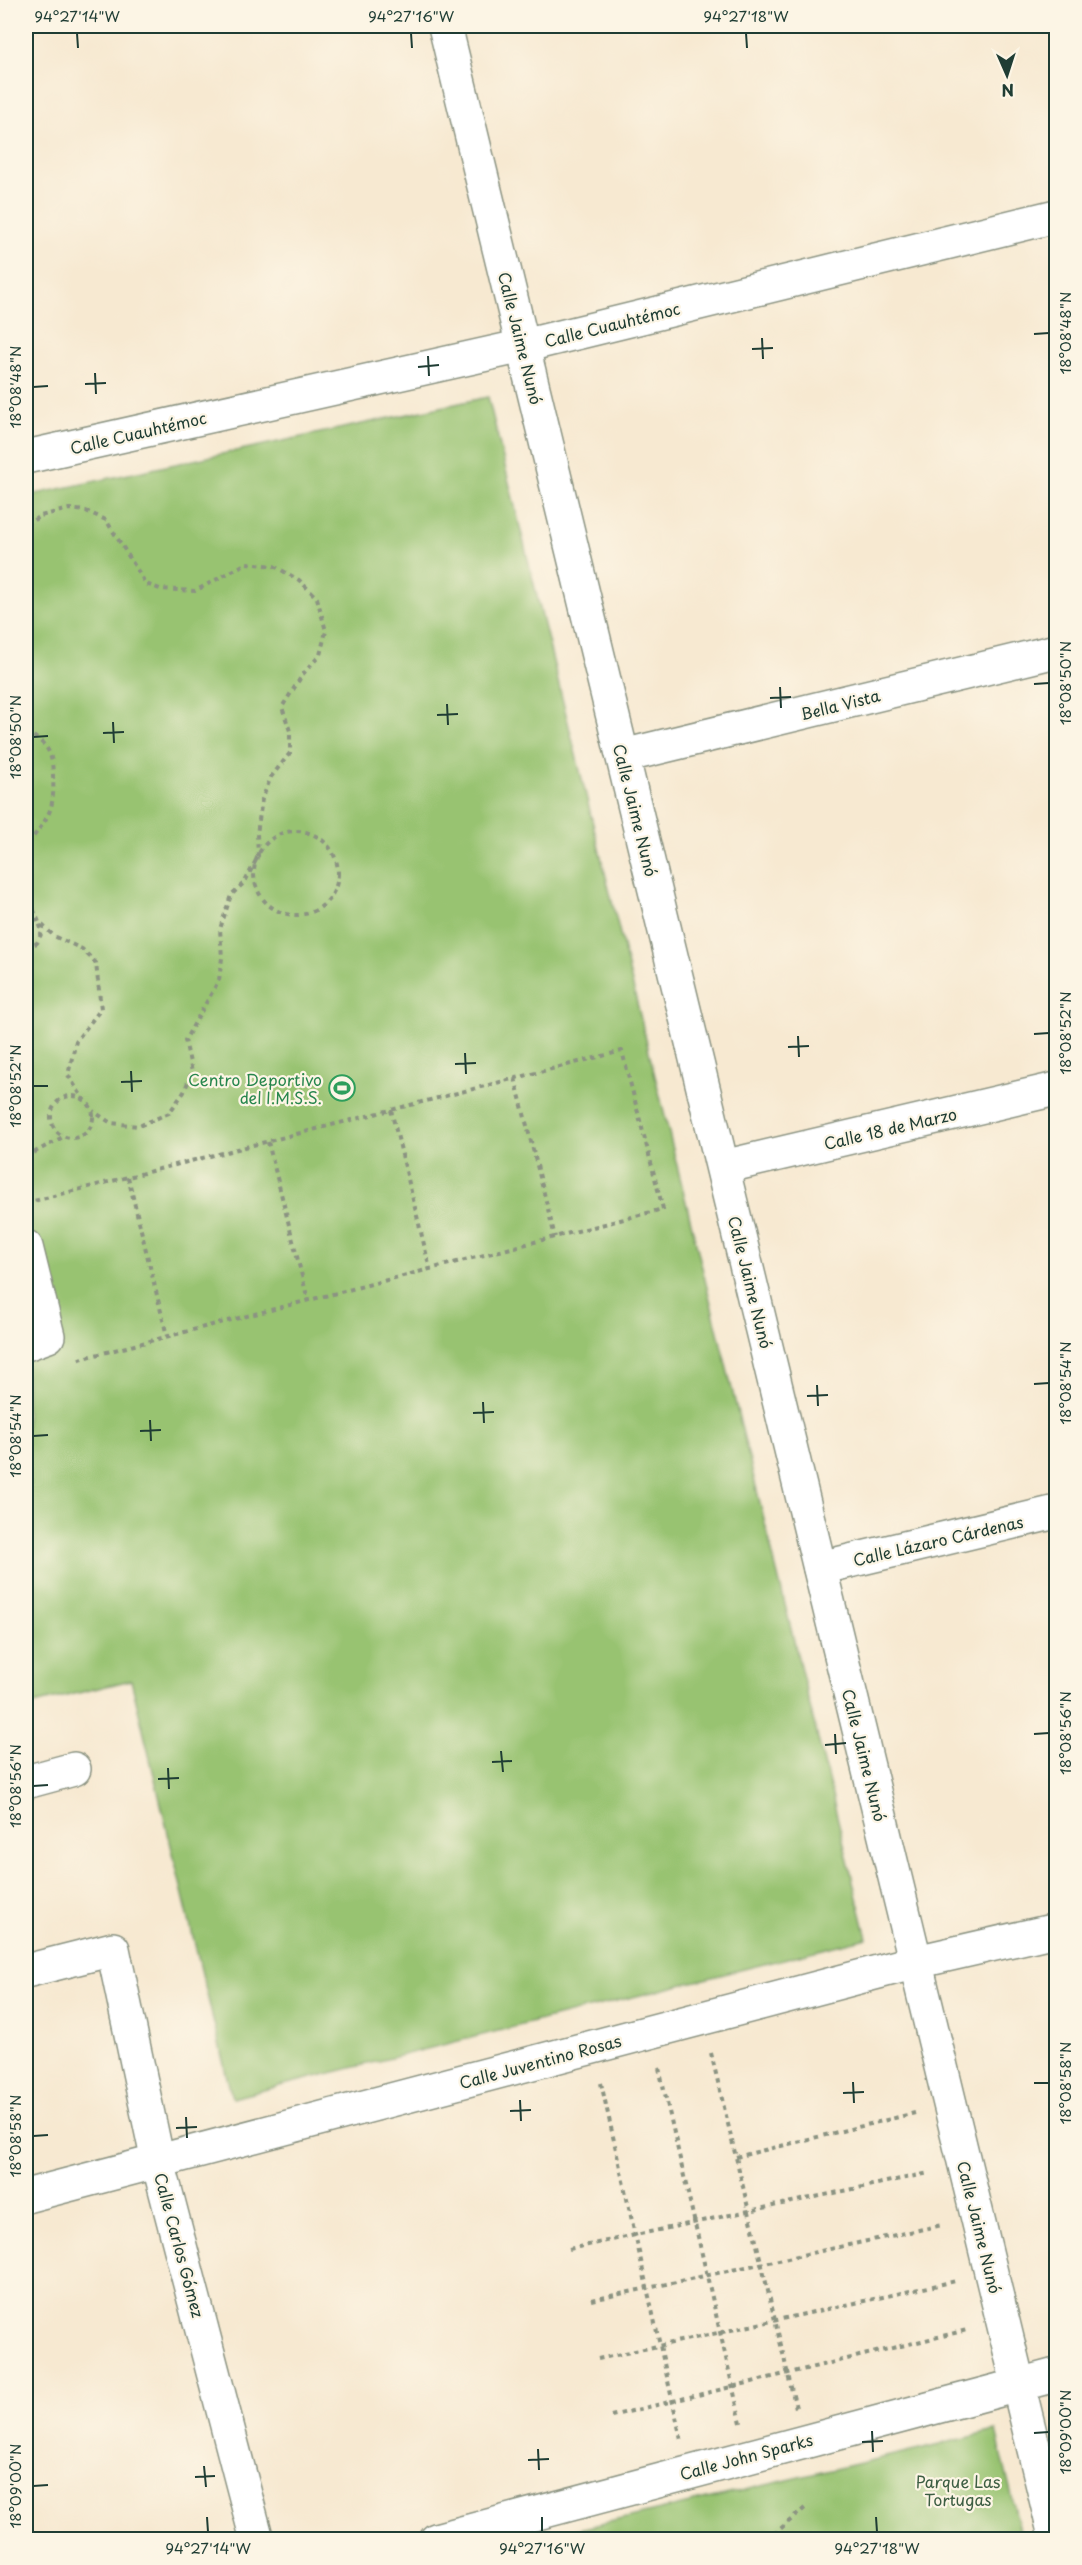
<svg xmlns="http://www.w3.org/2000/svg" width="1082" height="2565" viewBox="0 0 1082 2565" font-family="'Playpen Sans',sans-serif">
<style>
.green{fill:#98c371;stroke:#5c8052;stroke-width:1.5}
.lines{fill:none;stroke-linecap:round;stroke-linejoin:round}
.minor-casing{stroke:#8b9382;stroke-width:36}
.path{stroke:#8b9382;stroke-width:4;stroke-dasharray:4.5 4.5;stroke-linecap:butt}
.minor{stroke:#fff;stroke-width:33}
.ticks{fill:none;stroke:#1f3d34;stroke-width:2}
.labels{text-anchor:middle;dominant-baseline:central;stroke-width:4.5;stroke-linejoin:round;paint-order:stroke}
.street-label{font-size:16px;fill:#1f3d34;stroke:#fcf5e5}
.leisure-label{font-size:16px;fill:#27864d;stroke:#fcf5e5;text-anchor:end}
.park-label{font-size:16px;fill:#3d5e43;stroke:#fcf5e5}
.neatline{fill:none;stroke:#1f3d34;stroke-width:2}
.ticks-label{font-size:15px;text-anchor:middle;fill:#1f3d34}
</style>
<rect width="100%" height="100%" fill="#fcf5e5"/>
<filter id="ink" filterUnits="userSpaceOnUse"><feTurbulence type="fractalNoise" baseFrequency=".0167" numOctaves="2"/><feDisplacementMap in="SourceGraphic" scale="12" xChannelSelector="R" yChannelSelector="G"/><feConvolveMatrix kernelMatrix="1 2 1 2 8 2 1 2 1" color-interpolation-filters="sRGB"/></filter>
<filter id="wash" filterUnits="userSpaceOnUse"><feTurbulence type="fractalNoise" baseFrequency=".008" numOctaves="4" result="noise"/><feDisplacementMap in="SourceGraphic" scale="24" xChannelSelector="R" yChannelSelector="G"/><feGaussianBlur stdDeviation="1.35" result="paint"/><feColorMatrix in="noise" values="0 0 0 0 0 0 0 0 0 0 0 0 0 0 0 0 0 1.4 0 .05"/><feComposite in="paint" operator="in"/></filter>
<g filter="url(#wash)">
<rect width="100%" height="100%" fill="#f7e9d1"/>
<!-- green -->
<g class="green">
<path d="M488 397 867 1938 232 2098 131 1680 26 1706V496Z"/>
<path d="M996 2431 1022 2539H537Z"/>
</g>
</g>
<g filter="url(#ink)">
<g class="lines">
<!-- minor casing -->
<g class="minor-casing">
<g id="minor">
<path d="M445 26 1056 2540"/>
<path d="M26 457 523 346 1056 216"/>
<path d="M623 756 1056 651"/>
<path d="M723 1167 1056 1089"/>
<path d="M26 1247 48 1336 26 1344"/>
<path d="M820 1568 1056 1512"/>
<path d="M26 1782 74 1769"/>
<path d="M26 1971 113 1949 158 2162 257 2540"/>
<path d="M26 2196 916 1962 1056 1930"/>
<path d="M436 2540 1056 2375"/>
</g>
</g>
<!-- path -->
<g class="path">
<path d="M26 525 40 516 69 509 86 511 106 520 146 584 160 589 195 591 247 563 274 566 299 580 317 598 326 631 320 655 303 674 282 707 290 731V753L271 777 262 799 257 834 258 856 245 882 231 895 220 929 222 958 219 980 185 1040 192 1072 184 1092 169 1113 139 1126 111 1123 93 1111"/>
<path d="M26 731C47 745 52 749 53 775 55 812 48 818 26 846"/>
<circle cx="296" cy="873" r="42"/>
<path d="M26 893 39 922 54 936 82 949 96 963 101 1009 76 1041 68 1075 84 1100"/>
<path d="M26 914 39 922 42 932 37 943 26 948"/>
<path d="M515 1078 555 1237"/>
<circle cx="72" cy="1117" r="21"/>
<path d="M391 1110 430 1269"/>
<path d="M268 1142 308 1300"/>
<path d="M26 1157 63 1137"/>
<path d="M128 1177 167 1336"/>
<path d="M26 1203 622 1051 663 1209 76 1360"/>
<path d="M711 2053 796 2408"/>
<path d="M659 2068 741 2423"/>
<path d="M601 2083 681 2439"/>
<path d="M736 2157 915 2113"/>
<path d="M569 2249 929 2173"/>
<path d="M592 2300 942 2225"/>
<path d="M598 2359 956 2281"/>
<path d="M611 2416 967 2330"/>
<path d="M767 2540 805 2508"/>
</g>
<!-- minor -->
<use href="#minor" class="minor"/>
</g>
</g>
<!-- ticks -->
<path class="ticks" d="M77 33 78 48M411 33 412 48M746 33 747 48M1034 334 1049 333M762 338 763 359M752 349 773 348M428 356 429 376M418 367 439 365M95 373 96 394M85 384 106 383M33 387 48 386M1034 684 1049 683M780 687 781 708M770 698 791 697M447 704 448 725M437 715 458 714M113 722 114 743M103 733 124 732M33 737 48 736M1034 1034 1049 1033M798 1036 799 1057M788 1047 809 1046M465 1053 466 1074M455 1064 476 1063M131 1071 132 1092M121 1082 142 1081M33 1086H48M1034 1384 1049 1383M817 1385 818 1406M807 1396 828 1395M483 1402 484 1423M473 1413 494 1412M150 1420 151 1441M140 1431 161 1430M33 1436 48 1435M835 1734 836 1754M1034 1734 1049 1733M825 1745 846 1743M501 1751 503 1772M492 1762 512 1761M168 1768 169 1789M158 1779 179 1778M33 1786 48 1785M853 2082 854 2103M1034 2083H1049M843 2093 864 2092M520 2100 521 2121M510 2111 531 2110M186 2117 187 2138M176 2128 197 2127M33 2136 48 2135M872 2431 873 2452M1034 2433 1049 2432M862 2442 883 2441M538 2449 539 2470M528 2460 549 2459M204 2466 206 2487M195 2477 215 2476M33 2486 48 2485M207 2517 208 2532M542 2517V2532M876 2517 877 2532"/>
<!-- icons -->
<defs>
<g id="stadium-ring" transform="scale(1.35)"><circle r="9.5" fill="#fcf5e5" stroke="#2e9e5b" stroke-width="1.5"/><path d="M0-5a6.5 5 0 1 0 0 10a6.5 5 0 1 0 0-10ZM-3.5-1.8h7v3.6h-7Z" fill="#2e9e5b"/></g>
</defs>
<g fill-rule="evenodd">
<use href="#stadium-ring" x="342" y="1088"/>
</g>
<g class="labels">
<!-- street labels -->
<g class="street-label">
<text transform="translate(612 324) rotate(-14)">Calle Cuauhtémoc</text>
<text transform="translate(521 338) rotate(76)">Calle Jaime Nunó</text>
<text transform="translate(138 432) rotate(-13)">Calle Cuauhtémoc</text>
<text transform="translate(840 704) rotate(-14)">Bella Vista</text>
<text transform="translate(636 810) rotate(76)">Calle Jaime Nunó</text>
<text transform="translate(890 1128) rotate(-13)">Calle 18 de Marzo</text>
<text transform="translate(751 1282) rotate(76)">Calle Jaime Nunó</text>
<text transform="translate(938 1540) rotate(-13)">Calle Lázaro Cárdenas</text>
<text transform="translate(865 1755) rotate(76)">Calle Jaime Nunó</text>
<text transform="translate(540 2061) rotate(-15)">Calle Juventino Rosas</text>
<text transform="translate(980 2227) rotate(76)">Calle Jaime Nunó</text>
<text transform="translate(180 2245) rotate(75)">Calle Carlos Gómez</text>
<text transform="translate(746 2456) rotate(-15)">Calle John Sparks</text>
</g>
<!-- leisure labels -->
<g class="leisure-label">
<text x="322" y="1079">Centro Deportivo<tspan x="322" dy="18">del I.M.S.S.</tspan></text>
</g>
<!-- park labels -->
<g class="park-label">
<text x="958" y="2481">Parque Las<tspan x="958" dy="18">Tortugas</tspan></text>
</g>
</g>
<!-- margin -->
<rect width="1082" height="2565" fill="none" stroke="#fcf5e5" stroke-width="66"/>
<!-- north arrow -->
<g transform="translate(1007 75) rotate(177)" stroke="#fcf5e5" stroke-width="4.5" paint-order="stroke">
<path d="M0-4.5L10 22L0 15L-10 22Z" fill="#1f3d34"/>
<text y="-9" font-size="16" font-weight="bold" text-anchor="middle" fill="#1f3d34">N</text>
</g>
<rect x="33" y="33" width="1016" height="2499" class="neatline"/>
<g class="ticks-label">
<text x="77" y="22">94°27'14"W</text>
<text x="411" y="22">94°27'16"W</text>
<text x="746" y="22">94°27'18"W</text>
<text transform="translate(1066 333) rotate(-90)" y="5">18°08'48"N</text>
<text transform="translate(16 387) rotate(-90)" y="5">18°08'48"N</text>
<text transform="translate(1066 683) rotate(-90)" y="5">18°08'50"N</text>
<text transform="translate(16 737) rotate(-90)" y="5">18°08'50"N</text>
<text transform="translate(1066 1033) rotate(-90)" y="5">18°08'52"N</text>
<text transform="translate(16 1086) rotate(-90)" y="5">18°08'52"N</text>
<text transform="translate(1066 1383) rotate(-90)" y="5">18°08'54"N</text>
<text transform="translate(16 1436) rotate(-90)" y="5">18°08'54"N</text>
<text transform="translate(1066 1733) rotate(-90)" y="5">18°08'56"N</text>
<text transform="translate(16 1786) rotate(-90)" y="5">18°08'56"N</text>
<text transform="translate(1066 2083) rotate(-90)" y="5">18°08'58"N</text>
<text transform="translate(16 2136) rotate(-90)" y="5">18°08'58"N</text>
<text transform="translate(1066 2432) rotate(-90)" y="5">18°09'00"N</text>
<text transform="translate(16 2486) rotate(-90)" y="5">18°09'00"N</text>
<text x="208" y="2554">94°27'14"W</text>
<text x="542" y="2554">94°27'16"W</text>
<text x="877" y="2554">94°27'18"W</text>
</g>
</svg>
